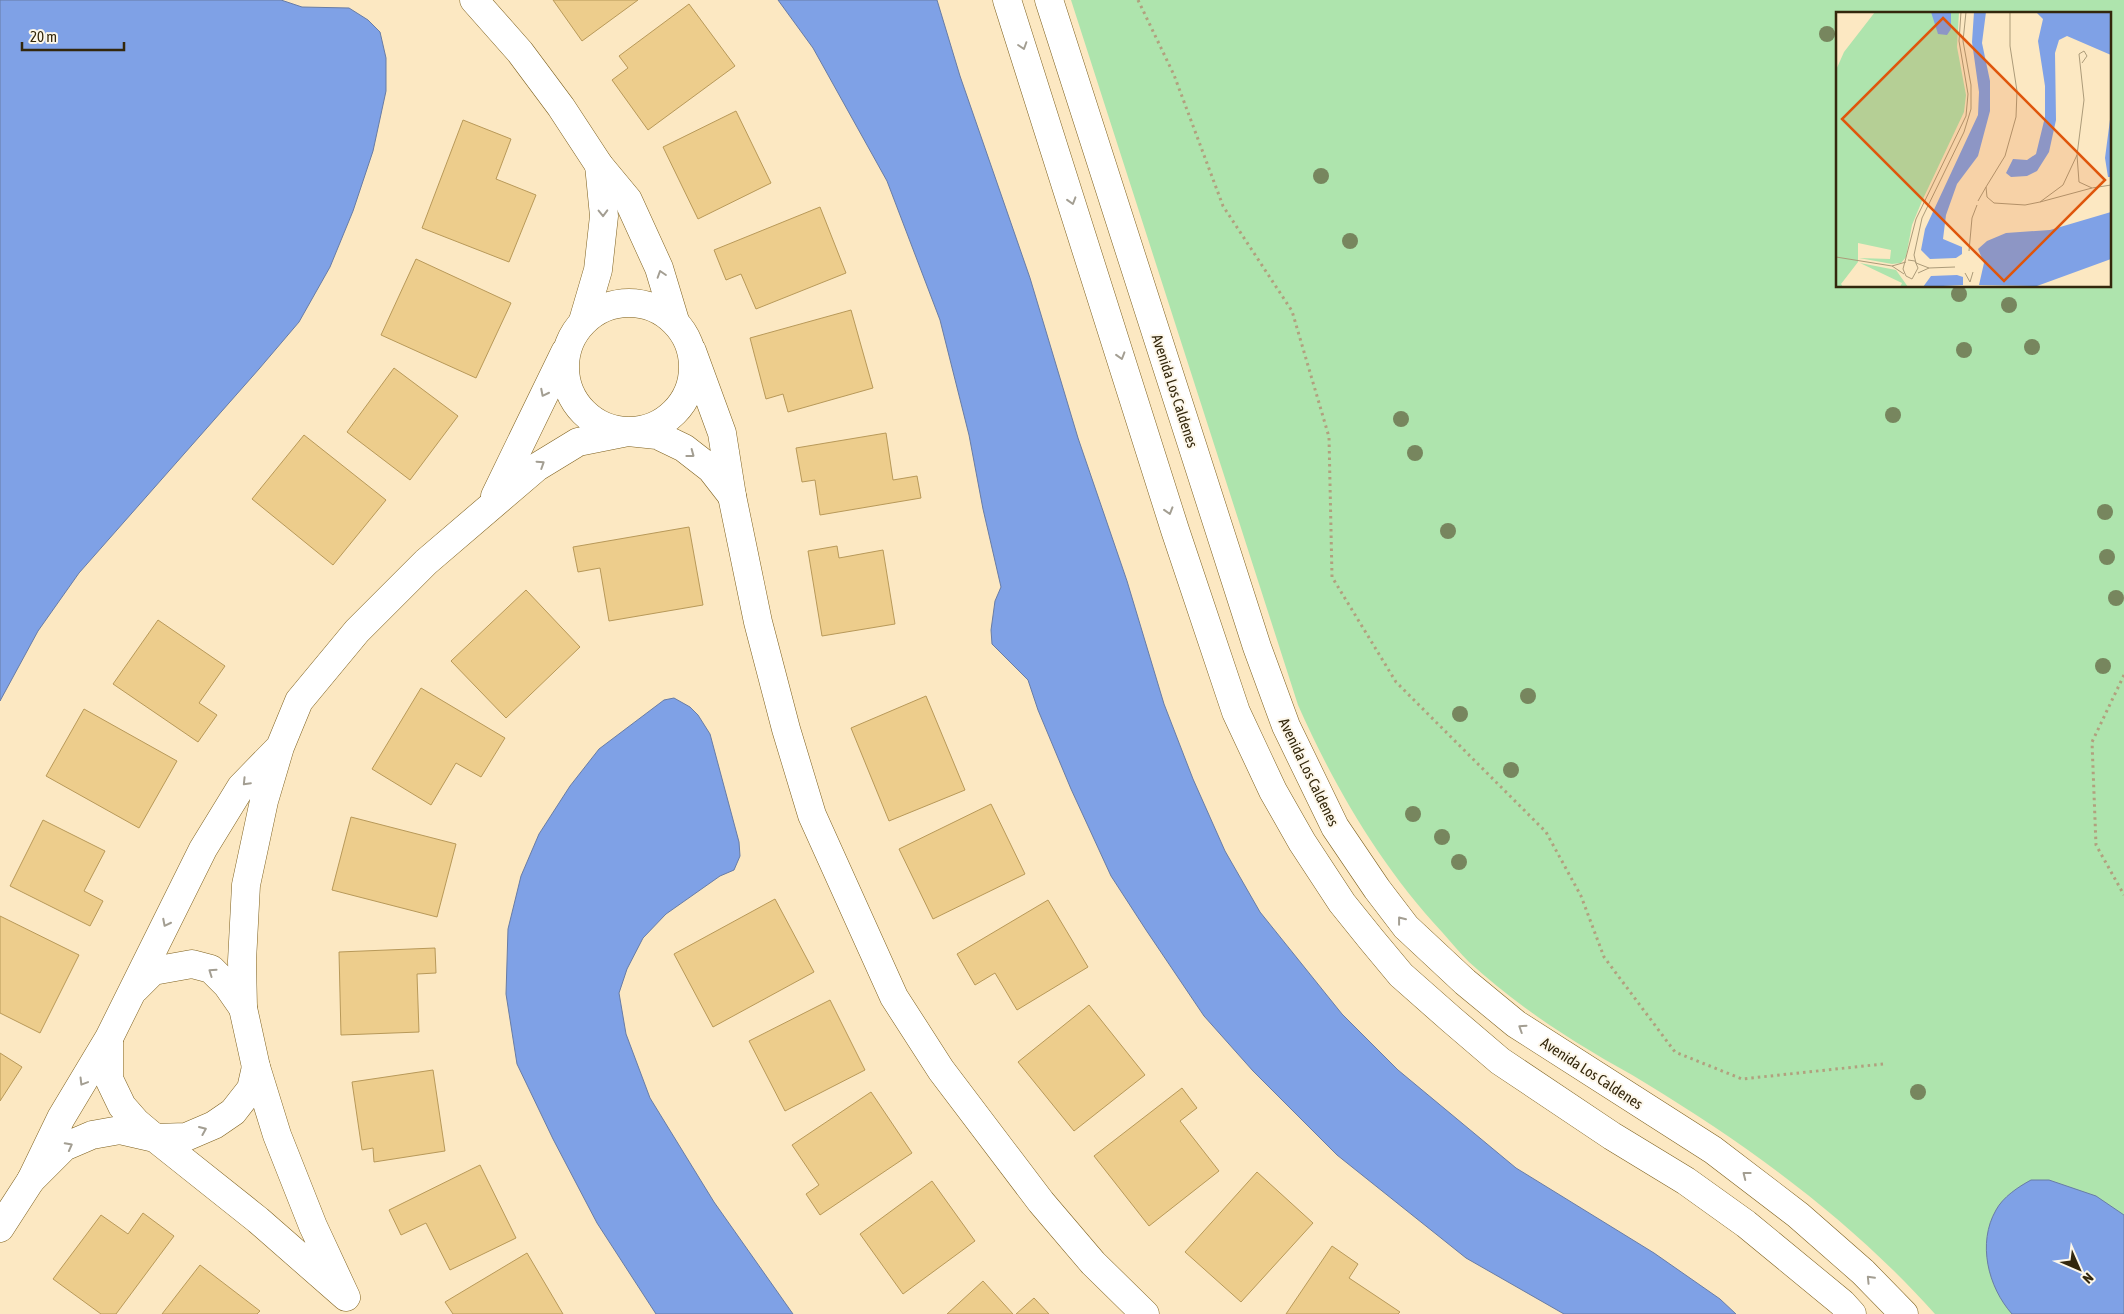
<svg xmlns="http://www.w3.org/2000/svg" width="2124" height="1314" viewBox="0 0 2124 1314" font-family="'Asap Condensed',sans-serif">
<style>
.green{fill:#aee4ad;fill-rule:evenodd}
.water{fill:#7fa1e6;stroke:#687ca5}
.building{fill:#edcd8c;stroke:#b89959}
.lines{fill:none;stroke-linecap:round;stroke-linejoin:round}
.minor-casing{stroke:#7d601e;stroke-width:29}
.path{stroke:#b1a07e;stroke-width:3;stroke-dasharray:2.5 4;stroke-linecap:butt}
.minor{stroke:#fff;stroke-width:28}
.tree{fill:#77865e}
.oneway{stroke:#a39e92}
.labels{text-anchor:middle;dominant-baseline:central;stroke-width:4;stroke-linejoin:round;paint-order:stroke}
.street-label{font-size:15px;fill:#33270c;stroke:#fdf7ea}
.inset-road{fill:none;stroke:#ac9b79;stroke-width:1}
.view{fill:#df560c;fill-opacity:0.15;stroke:#df560c;stroke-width:2.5}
.inset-edge{fill:none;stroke:#33270c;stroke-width:2.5}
</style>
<rect width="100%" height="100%" fill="#fce8c2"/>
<!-- green -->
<path class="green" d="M1071 0H2124V1314H1935C1853 1222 1752 1148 1647 1084 1628 1072 1608 1062 1589 1050 1547 1025 1505 995 1469 962 1460 953 1451 942 1442 932 1380 865 1335 788 1298 705ZM1838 14H2110V286H1838Z"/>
<!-- water -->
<g class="water">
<path d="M0 0H281L302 7 349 8 368 20 380 32 386 58V91L373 151 353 211 330 267 299 322 259 369 79 573 38 631 0 701Z"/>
<path d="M778 0H937L960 76 1030 278 1078 438 1127 581 1164 704 1193 779 1225 851 1260 912 1342 1014 1398 1070 1516 1168 1654 1253 1720 1299 1736 1314H1564L1466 1258 1337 1155 1253 1071 1204 1016 1146 930 1111 876 1071 789 1038 710 1028 680 992 644 991 630 995 601 1001 587 983 509 969 435 940 320 887 181 813 48Z"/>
<path d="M674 698 690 707 698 715 710 734 739 842 740 856 734 870 720 876 666 914 643 938 627 969 619 993 626 1034 650 1098 714 1202 793 1314H656L597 1223 553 1139 517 1064 506 994 508 929 521 876 539 834 570 786 599 749 664 700Z"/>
<path d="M2031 1180H2049L2096 1196 2124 1215V1314H2012C1988 1287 1977 1243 1996 1210 2003 1197 2018 1187 2031 1180Z"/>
</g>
<!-- building -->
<g class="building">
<path d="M553 0H638L582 41Z"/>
<path d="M689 4 735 66 648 130 612 80 628 68 619 56Z"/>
<path d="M736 111 771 183 698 219 663 147Z"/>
<path d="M463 120 511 139 496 179 536 195 509 262 422 228Z"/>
<path d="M820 207 846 273 756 309 741 274 726 280 714 250Z"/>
<path d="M416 259 511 303 476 378 381 335Z"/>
<path d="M851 310 873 388 788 412 783 394 766 399 750 338Z"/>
<path d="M394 368 458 416 410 480 347 432Z"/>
<path d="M886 433 893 480 917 476 921 498 820 515 815 480 802 482 796 448Z"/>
<path d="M304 435 386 500 333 565 252 499Z"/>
<path d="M689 527 703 605 609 621 600 568 578 572 573 547Z"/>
<path d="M837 546 839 558 883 550 895 624 822 636 808 551Z"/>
<path d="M526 590 580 647 506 718 451 661Z"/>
<path d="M158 620 225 666 199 703 217 715 198 742 113 684Z"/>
<path d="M421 688 505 738 481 777 456 763 431 805 372 769Z"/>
<path d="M926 696 965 790 889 821 851 728Z"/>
<path d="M84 709 177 761 139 828 46 776Z"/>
<path d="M991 804 1025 874 933 919 899 849Z"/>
<path d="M351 817 456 844 437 917 332 890Z"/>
<path d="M43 820 105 851 84 891 103 901 90 926 10 886Z"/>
<path d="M775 899 814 972 713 1027 674 954Z"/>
<path d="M1048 900 1088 967 1017 1010 995 973 975 985 957 954Z"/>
<path d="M0 916 79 955 40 1033 0 1013Z"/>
<path d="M435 948 436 973 417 974 419 1032 341 1035 339 952Z"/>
<path d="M830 1000 865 1070 785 1111 749 1041Z"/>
<path d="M1089 1005 1145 1075 1074 1131 1018 1062Z"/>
<path d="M0 1053 22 1067 0 1101Z"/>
<path d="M433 1070 445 1151 374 1162 373 1148 362 1150 352 1082Z"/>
<path d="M1182 1088 1197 1108 1180 1121 1219 1171 1149 1226 1094 1156Z"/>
<path d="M871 1092 912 1153 820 1215 806 1194 819 1185 792 1145Z"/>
<path d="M480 1165 516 1238 450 1270 426 1223 401 1235 389 1210Z"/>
<path d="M1257 1172 1313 1223 1241 1302 1185 1252Z"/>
<path d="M932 1181 975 1241 903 1294 860 1234Z"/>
<path d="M143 1213 174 1236 116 1314H101L53 1279 101 1215 128 1234Z"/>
<path d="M1332 1246 1358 1264 1349 1278 1400 1312 1398 1314H1286Z"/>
<path d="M527 1253 563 1314H453L445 1302Z"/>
<path d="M200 1265 260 1311 257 1314H162Z"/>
<path d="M983 1281 1013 1314H947Z"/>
<path d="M1034 1298 1049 1314H1016Z"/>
</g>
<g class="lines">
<!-- minor casing -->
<g class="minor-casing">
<g id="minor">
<path d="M474 0 520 52 561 107 599 165 628 200 659 268 675 321"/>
<path d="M1007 0 1175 530 1236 712 1273 791 1302 842 1342 903 1371 939 1401 975 1452 1020 1500 1061 1612 1136 1686 1181 1746 1224 1842 1303 1852 1314"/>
<path d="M1049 0 1257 647 1286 726 1335 827 1377 889 1406 927 1465 982 1516 1024 1713 1150 1798 1215 1863 1272 1904 1314"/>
<circle cx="629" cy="367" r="64"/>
<path d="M583 321 598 270 604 216 599 165"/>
<path d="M495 496 565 352"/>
<path d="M732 496 758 622 786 729 812 815 894 997 941 1070 1041 1202 1093 1263 1145 1314"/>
<path d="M280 747 241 787 203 849 109 1038 61 1118 31 1180 64 1147 92 1135 120 1130 155 1138 258 1220 346 1297 313 1226 277 1135 256 1067 243 1008 242 961 246 885 264 801 280 747 299 701 357 631 426 562 537 467 578 442 628 432 657 435 684 448 711 469 732 496 722 433 692 351"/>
<path d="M135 989 153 971 192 964 211 969 227 985 243 1008"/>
<path d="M109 1040V1079L122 1106 136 1122 155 1138 186 1137 214 1125 233 1112 251 1089 256 1067"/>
<path d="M0 1228 31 1180"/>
</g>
</g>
<!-- path -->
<g class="path">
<path d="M1138 0 1174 75 1223 206 1292 311 1329 437 1332 577 1396 682 1546 832 1581 896 1604 957 1675 1052 1742 1079 1883 1064"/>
<path d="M2124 675 2092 742 2096 845 2124 895"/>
</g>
<!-- minor -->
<use href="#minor" class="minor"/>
</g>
<!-- trees -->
<g class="tree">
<circle cx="1827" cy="34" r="8"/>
<circle cx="1321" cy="176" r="8"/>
<circle cx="1350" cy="241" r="8"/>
<circle cx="1959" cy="294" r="8"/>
<circle cx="2009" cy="305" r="8"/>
<circle cx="2032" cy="347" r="8"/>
<circle cx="1964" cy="350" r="8"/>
<circle cx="1893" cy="415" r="8"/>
<circle cx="1401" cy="419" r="8"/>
<circle cx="1415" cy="453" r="8"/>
<circle cx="2105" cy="512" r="8"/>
<circle cx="1448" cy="531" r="8"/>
<circle cx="2107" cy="557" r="8"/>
<circle cx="2116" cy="598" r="8"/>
<circle cx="2103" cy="666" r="8"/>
<circle cx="1528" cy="696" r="8"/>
<circle cx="1460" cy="714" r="8"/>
<circle cx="1511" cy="770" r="8"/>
<circle cx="1413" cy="814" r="8"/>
<circle cx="1442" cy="837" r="8"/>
<circle cx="1459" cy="862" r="8"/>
<circle cx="1918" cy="1092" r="8"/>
</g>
<!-- one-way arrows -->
<defs><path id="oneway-chevron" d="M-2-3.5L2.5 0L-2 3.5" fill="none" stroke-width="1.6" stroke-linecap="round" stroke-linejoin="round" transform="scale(1.25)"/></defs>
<g class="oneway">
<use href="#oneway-chevron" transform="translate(1023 46) rotate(72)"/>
<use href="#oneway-chevron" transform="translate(1072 201) rotate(73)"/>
<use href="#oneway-chevron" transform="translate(603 213) rotate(89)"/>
<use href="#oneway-chevron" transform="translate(661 274) rotate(-108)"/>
<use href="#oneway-chevron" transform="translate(1121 356) rotate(73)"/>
<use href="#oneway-chevron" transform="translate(544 393) rotate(117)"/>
<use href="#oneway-chevron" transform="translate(691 454) rotate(37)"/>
<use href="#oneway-chevron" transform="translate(541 464) rotate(-33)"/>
<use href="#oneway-chevron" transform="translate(1169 511) rotate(73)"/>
<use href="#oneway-chevron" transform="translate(246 782) rotate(134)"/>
<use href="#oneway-chevron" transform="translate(1401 920) rotate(-128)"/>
<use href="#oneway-chevron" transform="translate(166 923) rotate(117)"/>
<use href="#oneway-chevron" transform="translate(212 972) rotate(-145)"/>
<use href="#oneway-chevron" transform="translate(1522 1028) rotate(-147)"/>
<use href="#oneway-chevron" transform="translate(83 1082) rotate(121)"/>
<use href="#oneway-chevron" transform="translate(203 1130) rotate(-23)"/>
<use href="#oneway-chevron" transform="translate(69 1146) rotate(-28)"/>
<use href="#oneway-chevron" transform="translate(1746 1175) rotate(-142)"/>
<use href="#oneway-chevron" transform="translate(1870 1279) rotate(-134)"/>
</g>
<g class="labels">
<!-- street labels -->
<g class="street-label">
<text transform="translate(1175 391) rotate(72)">Avenida Los Caldenes</text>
<text transform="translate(1309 772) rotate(64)">Avenida Los Caldenes</text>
<text transform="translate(1592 1073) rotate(33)">Avenida Los Caldenes</text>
</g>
</g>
<!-- overview -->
<g transform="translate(1836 12)">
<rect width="275" height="275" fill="#fce8c2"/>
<path d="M39 0H123L121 35 130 83 128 100 86 189 76 213 70 245 65 251 56 252 23 246 54 247 55 238 22 231V250L5 272 7 275H0V58L8 40ZM24 251 60 258 72 275H64L66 271Z" fill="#aee4ad"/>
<path d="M95 0H115V17L111 23 102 22ZM138 0H150L146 31 154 69V99L142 144 121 172 110 203 107 227 126 235V242L120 246 94 247 85 238 89 217 142 103 143 80 136 30ZM200 0H275V43L231 24 223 28 219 41 220 108 213 140 201 159 191 164 175 165 170 161 177 147 191 148 200 142 209 105V74L202 29 207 7ZM275 100V165H272L269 146ZM275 200V247L201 274 143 273 148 251 142 237 151 229 170 221 214 218ZM121 263 127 265V273L87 275 95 264Z" fill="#7fa1e6"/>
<path class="inset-road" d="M241 143 248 88 243 42 248 39 251 44 246 51M150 175 169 144 180 105 181 79 174 34V0M256 176 275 173M142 189 150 175 151 185 158 191 189 193 204 190 227 173 241 143 243 170 256 176 204 190M133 239 136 206 141 193M0 245 56 254M72 248 79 249 82 256 76 267 70 264 67 257 80 207 130 104 132 82 123 29 125 0M93 256 119 255M82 261 93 256 80 251 78 243 86 206 128 120 135 97V73L127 29 130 0M129 261 134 270 137 260M68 262 56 254 70 250"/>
<path class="view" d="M107 6 269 168 168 269 6 107Z"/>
<rect width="275" height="275" class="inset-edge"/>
</g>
<!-- north arrow -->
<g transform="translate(2079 1269) rotate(135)" stroke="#fdf7ea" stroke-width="4" paint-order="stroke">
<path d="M0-4L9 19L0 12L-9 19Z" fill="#33270c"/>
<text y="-8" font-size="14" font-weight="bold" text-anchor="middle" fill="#33270c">N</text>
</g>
<!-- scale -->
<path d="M22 42v8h102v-8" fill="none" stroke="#33270c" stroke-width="2.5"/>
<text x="30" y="42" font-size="15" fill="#33270c" stroke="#fdf7ea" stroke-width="4" paint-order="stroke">20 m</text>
</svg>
